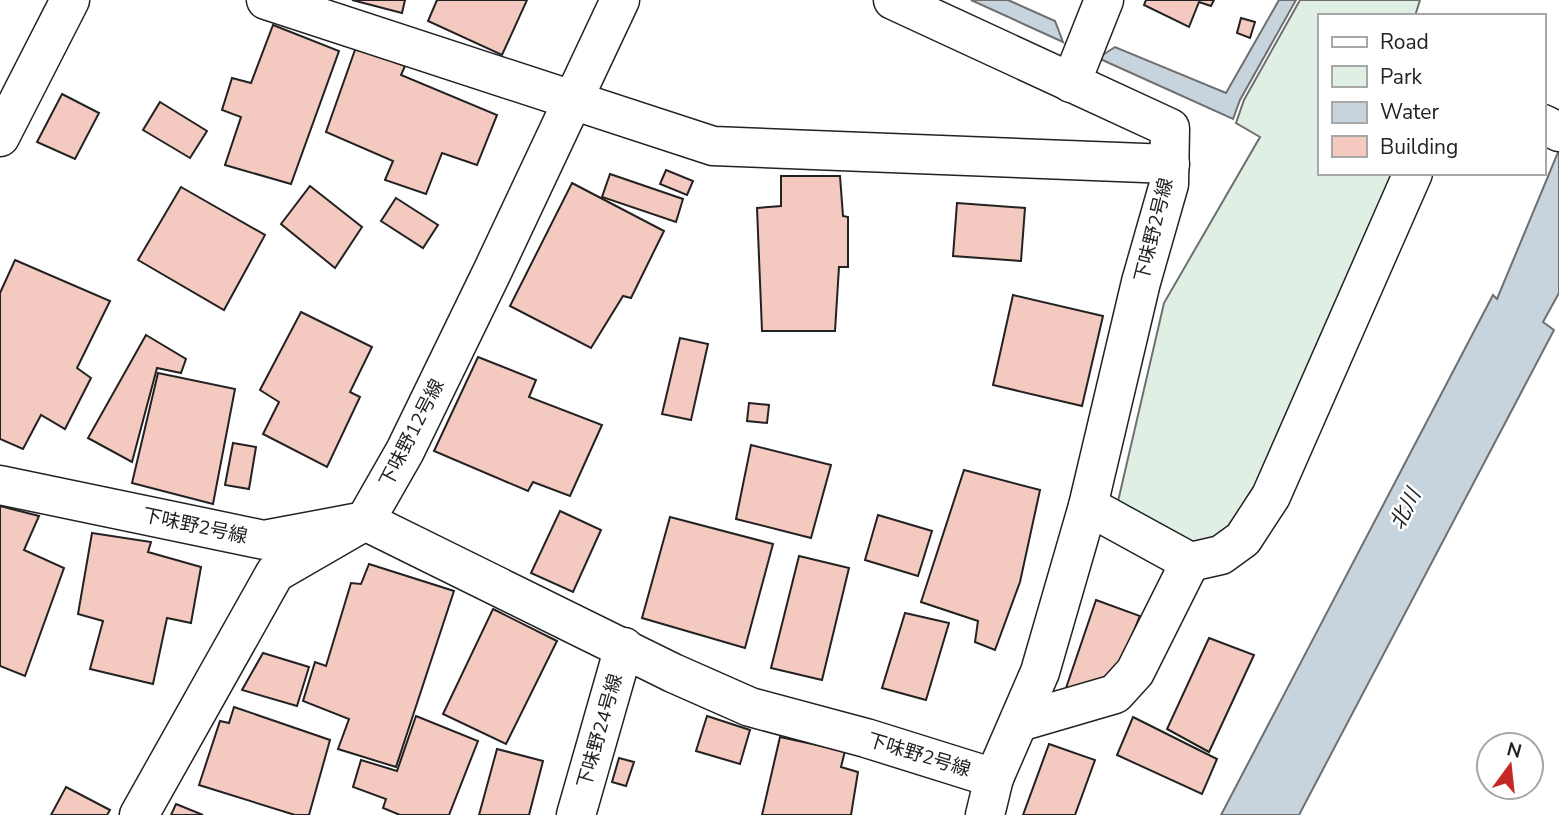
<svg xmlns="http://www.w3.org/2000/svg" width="1559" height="815" viewBox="0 0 1559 815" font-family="'Nunito Sans','Noto Sans JP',sans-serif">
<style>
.green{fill:#e0efe3;stroke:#6f6f6f;stroke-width:2}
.water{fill:#c7d3dd;stroke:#6f6f6f;stroke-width:2}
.building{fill:#f3c9c0;stroke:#222;stroke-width:2}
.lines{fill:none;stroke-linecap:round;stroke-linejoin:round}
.minor-casing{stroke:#222;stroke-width:41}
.minor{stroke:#fff;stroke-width:38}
.labels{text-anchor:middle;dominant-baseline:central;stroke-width:5;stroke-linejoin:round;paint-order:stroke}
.street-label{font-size:19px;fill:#222;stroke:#fff}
.water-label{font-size:21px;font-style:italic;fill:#222;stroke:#fff}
</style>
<rect width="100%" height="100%" fill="#fff"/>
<!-- green -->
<path class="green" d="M1300 0H1420L1415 16H1319V173H1397L1240 529 1195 546 1116 510 1164 303 1260 137 1236 123 1244 100Z"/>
<!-- water -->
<g class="water">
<path d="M971 0H1008L1055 21 1063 42Z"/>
<path d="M1279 0H1296L1240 100 1233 119 1098 58 1115 47 1226 93Z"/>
<path d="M1559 150V293L1543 322 1554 330 1299 815H1221L1493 295 1497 299Z"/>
</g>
<!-- building -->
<g class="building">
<path d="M352 0H405L402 13Z"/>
<path d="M437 0H527L502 55 428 21Z"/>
<path d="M1146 0H1214L1211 6 1199 2 1189 27 1144 5Z"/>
<path d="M1241 18 1255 22 1250 38 1237 33Z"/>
<path d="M273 25 339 51 291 184 225 165 241 117 222 110 232 78 251 83Z"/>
<path d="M356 47 405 66 401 75 497 115 477 165 442 153 426 194 385 180 393 161 326 132Z"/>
<path d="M62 94 99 113 75 159 37 142Z"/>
<path d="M160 102 207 131 190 158 143 130Z"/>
<path d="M666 170 693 181 687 195 660 184Z"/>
<path d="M610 174 683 199 676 222 602 197Z"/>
<path d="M781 176H840L843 216 848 217V267H839L835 331H762L757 208 781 206Z"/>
<path d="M572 183 664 231 631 298 623 296 591 348 510 306Z"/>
<path d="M310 186 362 227 335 268 281 224Z"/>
<path d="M181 187 265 235 224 310 138 260Z"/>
<path d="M396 198 438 225 423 248 381 221Z"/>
<path d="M957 203 1025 208 1021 261 953 256Z"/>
<path d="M15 260 110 301 77 368 91 378 65 429 41 415 23 449 0 439V293Z"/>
<path d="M1013 295 1103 316 1082 406 993 385Z"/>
<path d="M301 312 372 347 350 392 360 397 327 467 263 434 279 402 260 390Z"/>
<path d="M146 335 186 359 181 373 157 368 132 462 88 438Z"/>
<path d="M680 338 708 344 691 420 662 414Z"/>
<path d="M478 357 536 380 529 397 602 425 570 496 533 482 528 491 434 451Z"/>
<path d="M158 373 235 389 213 504 132 483Z"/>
<path d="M749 403 769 405 767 423 747 421Z"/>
<path d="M233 443 256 447 249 489 225 485Z"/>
<path d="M751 445 831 465 811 538 736 519Z"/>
<path d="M964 470 1040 490 1020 582 995 650 975 642 978 621 921 602Z"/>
<path d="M0 506 39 516 24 550 64 568 25 676 0 666Z"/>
<path d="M560 511 601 530 573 592 531 573Z"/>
<path d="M878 515 932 531 918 576 865 560Z"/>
<path d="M670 517 773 544 745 648 642 618Z"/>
<path d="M92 533 151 542 148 552 201 567 191 623 167 618 153 684 90 669 103 621 78 614Z"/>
<path d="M799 556 849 568 822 680 771 668Z"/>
<path d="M369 564 454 591 396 767 338 749 349 719 303 701 315 662 326 666 351 583 361 584Z"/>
<path d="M1096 600 1140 616 1113 682 1063 697Z"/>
<path d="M493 609 557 641 506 744 443 714Z"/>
<path d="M905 613 949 623 926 700 882 688Z"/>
<path d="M1209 638 1254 655 1209 752 1167 729Z"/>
<path d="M263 653 309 667 297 706 242 690Z"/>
<path d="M234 707 330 740 309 815H295L199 785 220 721 229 723Z"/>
<path d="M416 716 478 741 449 815H400L383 808 386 799 353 787 361 760 397 771Z"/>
<path d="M707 716 750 730 740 764 696 751Z"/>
<path d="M1133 717 1217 759 1202 794 1117 755Z"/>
<path d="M780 737 845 751 841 767 858 772 851 815H762Z"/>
<path d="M1049 744 1095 760 1075 815H1023Z"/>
<path d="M497 749 543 761 529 815H479Z"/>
<path d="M619 758 634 762 626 786 612 782Z"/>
<path d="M66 787 110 810 107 815H51Z"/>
<path d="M176 804 203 815H171Z"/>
</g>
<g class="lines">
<!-- minor casing -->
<g class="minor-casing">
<g id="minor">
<path d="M266 0 713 146 1170 164"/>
<path d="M1071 83 1104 0"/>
<path d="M1543 124 1559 132"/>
<path d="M0 137 70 0"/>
<path d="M0 485 264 540 365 521 673 673 750 707 866 738 994 778 1040 672 1088 506 1141 282 1169 184 1170 128 893 0"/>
<path d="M1088 506 1190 562 1221 555 1243 539 1271 496 1413 173"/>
<path d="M1019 722 1115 694 1135 672 1190 562"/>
<path d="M139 815 275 573 365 521 405 451 493 270 620 0"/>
<path d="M576 815 624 647"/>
<path d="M985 815 994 778"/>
</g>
</g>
<!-- minor -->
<use href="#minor" class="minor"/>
</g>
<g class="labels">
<!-- street labels -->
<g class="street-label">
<text transform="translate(1154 230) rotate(-76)">下味野2号線</text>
<text transform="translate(412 433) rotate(-63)">下味野12号線</text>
<text transform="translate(195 526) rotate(12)">下味野2号線</text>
<text transform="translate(600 731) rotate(-74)">下味野24号線</text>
<text transform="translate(919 755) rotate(17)">下味野2号線</text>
</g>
<!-- water labels -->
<g class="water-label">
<text transform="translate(1405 509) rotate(-63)">北川</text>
</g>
</g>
<!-- legend -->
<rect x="1318" y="14" width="228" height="161" fill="#ffffff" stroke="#a7a7a7" stroke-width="2"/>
<rect x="1332" y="37" width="35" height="10" fill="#ffffff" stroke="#a7a7a7" stroke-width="2"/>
<text x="1380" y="49" font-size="21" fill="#222222">Road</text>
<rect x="1332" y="66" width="35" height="21" fill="#e0efe3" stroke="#a7a7a7" stroke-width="2"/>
<text x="1380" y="84" font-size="21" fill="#222222">Park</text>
<rect x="1332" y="102" width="35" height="21" fill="#c7d3dd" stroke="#a7a7a7" stroke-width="2"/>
<text x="1380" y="119" font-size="21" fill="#222222">Water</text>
<rect x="1332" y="136" width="35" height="21" fill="#f3c9c0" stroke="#a7a7a7" stroke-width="2"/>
<text x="1380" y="154" font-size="21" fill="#222222">Building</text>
<!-- north arrow -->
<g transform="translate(1510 766) rotate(15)"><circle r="33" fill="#ffffff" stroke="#a7a7a7" stroke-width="2"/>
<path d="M0-5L12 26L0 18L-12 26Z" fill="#c62828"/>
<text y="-10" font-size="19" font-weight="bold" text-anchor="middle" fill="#222222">N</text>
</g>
</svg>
